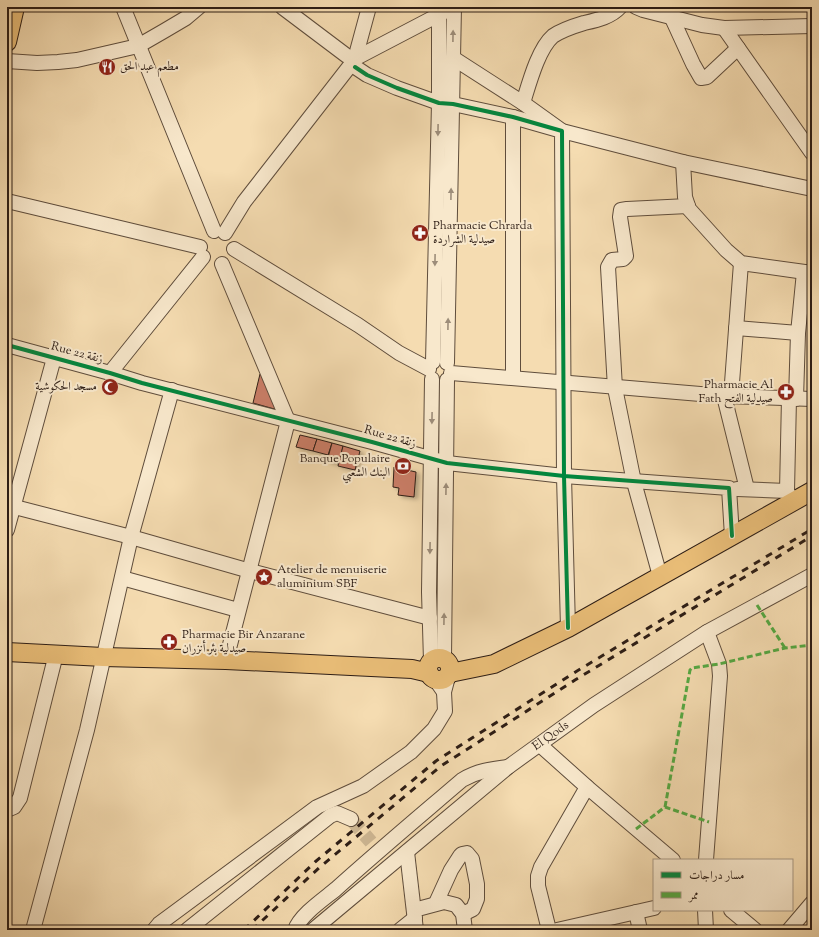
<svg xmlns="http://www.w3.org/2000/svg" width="819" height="937" viewBox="0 0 819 937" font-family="'Sorts Mill Goudy',Amiri,serif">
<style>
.building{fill:#cb7e68;stroke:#2d1d15;filter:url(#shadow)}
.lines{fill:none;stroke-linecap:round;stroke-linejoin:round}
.minor-tunnel{stroke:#cdb692;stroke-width:14;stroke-dasharray:14 7;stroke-linecap:butt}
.minor-casing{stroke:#5f4d3c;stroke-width:16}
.major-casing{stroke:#2d1d15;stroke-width:20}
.minor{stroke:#f8e8cc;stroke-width:14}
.major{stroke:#eabe78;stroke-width:18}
.rail{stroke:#2d1d15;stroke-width:3;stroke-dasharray:7 7;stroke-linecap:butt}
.quiet{stroke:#54a942;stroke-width:3;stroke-dasharray:6 3;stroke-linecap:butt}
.cycleway-casing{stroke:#f8e8cc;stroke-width:6}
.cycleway{stroke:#00873e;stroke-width:4}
.oneway{fill:#9d8d7a}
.labels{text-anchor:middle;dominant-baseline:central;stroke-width:4;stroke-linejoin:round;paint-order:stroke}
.poi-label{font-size:12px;fill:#2d1d15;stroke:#f8e8cc;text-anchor:start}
.street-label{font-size:12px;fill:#2d1d15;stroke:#f8e8cc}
</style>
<defs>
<filter id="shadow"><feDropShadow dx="3.5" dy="2" stdDeviation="2" flood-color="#0004"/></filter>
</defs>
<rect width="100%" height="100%" fill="#f5dcb1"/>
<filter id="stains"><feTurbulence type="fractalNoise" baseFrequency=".005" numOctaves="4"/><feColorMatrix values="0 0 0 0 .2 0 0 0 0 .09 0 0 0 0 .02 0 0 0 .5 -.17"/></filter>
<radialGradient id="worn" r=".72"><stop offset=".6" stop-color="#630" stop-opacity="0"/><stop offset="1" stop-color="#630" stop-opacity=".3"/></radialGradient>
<!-- building -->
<g class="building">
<path d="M260 374 268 377 278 410 253 403Z"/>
<path d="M300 435 317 439 313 451 296 447Z"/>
<path d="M317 439 332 443 328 455 313 451Z"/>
<path d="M332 443 343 446 339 464 327 461Z"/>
<path d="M343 446 360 451 355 470 338 466Z"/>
<path d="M394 467 416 472 414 497 398 495 399 488 393 487Z"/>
</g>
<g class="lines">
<!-- minor-tunnel -->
<path class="minor-tunnel" d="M351 819 371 842"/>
<!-- minor casing -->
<g class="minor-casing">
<g id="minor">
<path d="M123 7 214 231"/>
<path d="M282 7 347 56"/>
<path d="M636 7 643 10 702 25 724 28 812 26"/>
<path d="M671 16 693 64 701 78 707 77 738 48"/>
<path d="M724 28 812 153"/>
<path d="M356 55 369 7"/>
<path d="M358 57 446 11"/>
<path d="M453 58 523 103 562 131 683 162 812 189"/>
<path d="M7 61 37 63 58 62 77 60 138 46 164 31 186 18 199 7"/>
<path d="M355 67 367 75 397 88 439 103 453 104 513 117 562 131 564 476 568 628"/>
<path d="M523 103C529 84 538 49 553 36 562 30 574 26 584 23 597 20 611 17 620 7"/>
<path d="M683 162 685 197 689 209 726 250 741 263 812 273"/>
<path d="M7 201 200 247"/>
<path d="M225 233 244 202 349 67"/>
<path d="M234 249 358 325 399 353 429 369"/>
<path d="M222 264 288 421 226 660"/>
<path d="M736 328 798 333"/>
<path d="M7 345 110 373 142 383 372 442 447 463 564 476 729 488 732 536"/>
<path d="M433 362 439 103V7"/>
<path d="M447 363 454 7"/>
<path d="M110 373 203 257"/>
<path d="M451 373 724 396 812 399"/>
<path d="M513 378V117"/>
<path d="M724 396 747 489"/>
<path d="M731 396 741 263"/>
<path d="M789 398 787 491 793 502"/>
<path d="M796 399 798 333 804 272"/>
<path d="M737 489 787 491"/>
<path d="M7 505 131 537 250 571 430 618"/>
<path d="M7 530 54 358"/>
<path d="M660 576 634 482 615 388 608 267 612 260 623 259 626 256 620 217 621 210 627 209 688 206"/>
<path d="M122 578 238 610"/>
<path d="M444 658 447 380"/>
<path d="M431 661 429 592 432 379"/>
<path d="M435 679 444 692 448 677"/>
<path d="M540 745 587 787 673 860"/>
<path d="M7 810 14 807 20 798 56 654"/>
<path d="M407 852 416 930"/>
<path d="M706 860 720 676 719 664 707 632"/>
<path d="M436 903 451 870 460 856 462 854 467 853 472 859 477 884V899L473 909 463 914"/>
<path d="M414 910 444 902 456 905 463 914 465 930"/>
<path d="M705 910 706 930"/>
<path d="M731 910 755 930"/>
<path d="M636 912 640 930"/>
<path d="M33 930 87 730 131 537 172 390"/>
<path d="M154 930 159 924 317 807 363 786 411 752 434 729 445 711 444 692"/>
<path d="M187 930 330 816 337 813 351 819"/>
<path d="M295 930C300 915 324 899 336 889 377 852 420 816 462 780 477 771 491 769 508 767"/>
<path id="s1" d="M313 930 508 767 594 705 707 632 812 575"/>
<path d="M400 930 415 918"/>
<path d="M549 930 538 886V876L541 867 587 787"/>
<path d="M557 930 654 908"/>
<path d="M789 930 812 903"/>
</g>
</g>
<!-- major casing -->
<g class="major-casing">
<g id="major">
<path d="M7 42 15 7"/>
<path d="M7 652 103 657 226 660 412 669 429 673"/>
<circle cx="439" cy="669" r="11"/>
<path d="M450 673 494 664 568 628 812 491"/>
</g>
</g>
<!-- minor -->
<use href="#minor" class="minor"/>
<!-- major -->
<use href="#major" class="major"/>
<!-- rail -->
<g class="rail">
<path d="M244 930 315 862 436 761 577 671 812 529"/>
<path d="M252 930 319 868 441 766 575 680 812 536"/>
</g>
<!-- quiet -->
<g class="quiet">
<path d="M757 605 785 648"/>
<path d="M665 807 690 670 692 668 719 664 785 648 812 645"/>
<path d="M636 829 665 807 709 822"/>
</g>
<!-- cycleway casing -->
<g class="cycleway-casing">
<g id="cycleway">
<path d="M355 67 367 75 397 88 439 103 453 104 513 117 562 131 564 476 568 628"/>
<path d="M7 345 110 373 142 383 372 442 447 463 564 476 729 488 732 536"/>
</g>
</g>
<!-- cycleway -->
<use href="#cycleway" class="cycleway"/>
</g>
<!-- one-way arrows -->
<defs><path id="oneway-solid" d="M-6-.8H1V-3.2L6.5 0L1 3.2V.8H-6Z"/></defs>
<g class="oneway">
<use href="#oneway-solid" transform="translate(453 36) rotate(-89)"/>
<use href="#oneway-solid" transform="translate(438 130) rotate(91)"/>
<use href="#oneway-solid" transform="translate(451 194) rotate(-89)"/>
<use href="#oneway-solid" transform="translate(435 260) rotate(91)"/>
<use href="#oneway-solid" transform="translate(448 324) rotate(-89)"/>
<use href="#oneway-solid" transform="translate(432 418) rotate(91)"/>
<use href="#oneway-solid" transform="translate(446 489) rotate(-89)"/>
<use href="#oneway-solid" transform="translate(430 548) rotate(91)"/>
<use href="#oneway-solid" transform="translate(444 619) rotate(-89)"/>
</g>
<!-- icons -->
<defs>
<g id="restaurant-disc" transform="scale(0.9)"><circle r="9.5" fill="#8f2418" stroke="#f8e8cc"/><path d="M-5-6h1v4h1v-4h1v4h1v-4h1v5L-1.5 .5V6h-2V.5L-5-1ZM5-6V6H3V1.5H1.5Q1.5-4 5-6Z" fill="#fff"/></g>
<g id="pharmacy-disc" transform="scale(0.9)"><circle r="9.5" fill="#8f2418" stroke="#f8e8cc"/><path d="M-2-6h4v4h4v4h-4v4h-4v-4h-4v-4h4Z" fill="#fff"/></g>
<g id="mosque-disc" transform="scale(0.9)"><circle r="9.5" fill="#8f2418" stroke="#f8e8cc"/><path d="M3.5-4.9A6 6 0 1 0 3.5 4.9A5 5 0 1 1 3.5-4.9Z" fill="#fff"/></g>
<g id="bank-disc" transform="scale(0.9)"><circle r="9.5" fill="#8f2418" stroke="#f8e8cc"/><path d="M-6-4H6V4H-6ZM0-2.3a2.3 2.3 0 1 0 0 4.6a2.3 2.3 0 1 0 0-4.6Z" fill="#fff"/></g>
<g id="sight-disc" transform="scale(0.9)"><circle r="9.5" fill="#8f2418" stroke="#f8e8cc"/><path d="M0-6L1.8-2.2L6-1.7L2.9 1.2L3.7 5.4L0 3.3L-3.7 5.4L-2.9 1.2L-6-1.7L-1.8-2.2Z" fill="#fff"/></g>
</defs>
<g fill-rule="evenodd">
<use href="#restaurant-disc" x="107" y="67"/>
<use href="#pharmacy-disc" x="420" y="233"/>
<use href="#mosque-disc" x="110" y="387"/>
<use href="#pharmacy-disc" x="786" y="392"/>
<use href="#bank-disc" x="403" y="466"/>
<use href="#sight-disc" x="264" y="577"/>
<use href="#pharmacy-disc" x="169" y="642"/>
</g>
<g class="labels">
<!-- poi labels -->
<g class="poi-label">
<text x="120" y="67">مطعم عبد الحق</text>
<text x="433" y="226">Pharmacie Chrarda<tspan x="433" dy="14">صيدلية الشراردة</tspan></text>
<text x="773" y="385" text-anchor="end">Pharmacie Al<tspan x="773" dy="14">Fath صيدلية الفتح</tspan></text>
<text x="97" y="387" text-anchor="end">مسجد الحكوشية</text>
<text x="390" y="459" text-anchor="end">Banque Populaire<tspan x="390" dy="14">البنك الشعبي</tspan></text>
<text x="277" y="570">Atelier de menuiserie<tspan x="277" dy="14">aluminium SBF</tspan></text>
<text x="182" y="635">Pharmacie Bir Anzarane<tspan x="182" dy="14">صيدلية بئر أنزران</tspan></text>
</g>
<!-- street labels -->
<g class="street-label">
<text transform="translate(77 353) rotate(15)">Rue 22 زنقة</text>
<text transform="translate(390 437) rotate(16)">Rue 22 زنقة</text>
<text stroke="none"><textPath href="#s1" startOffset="307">El Qods</textPath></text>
</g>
</g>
<!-- margin -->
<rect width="819" height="937" fill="none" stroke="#f5dcb1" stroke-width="24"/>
<rect x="8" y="8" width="803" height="921" fill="none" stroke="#2d1d15" stroke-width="2"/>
<rect x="12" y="12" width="795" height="913" fill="none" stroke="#2d1d15"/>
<!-- legend -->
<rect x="653" y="859" width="140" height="52" fill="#f8e8cc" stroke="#a79783"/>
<rect x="661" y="872" width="20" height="6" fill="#00873e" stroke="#a79783"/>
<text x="689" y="879" font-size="12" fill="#2d1d15">مسار دراجات</text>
<rect x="661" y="892" width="20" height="6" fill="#54a942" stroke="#a79783"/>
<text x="689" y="899" font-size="12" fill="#2d1d15">ممر</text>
<rect width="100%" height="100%" filter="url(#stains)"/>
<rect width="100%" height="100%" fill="url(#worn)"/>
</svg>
